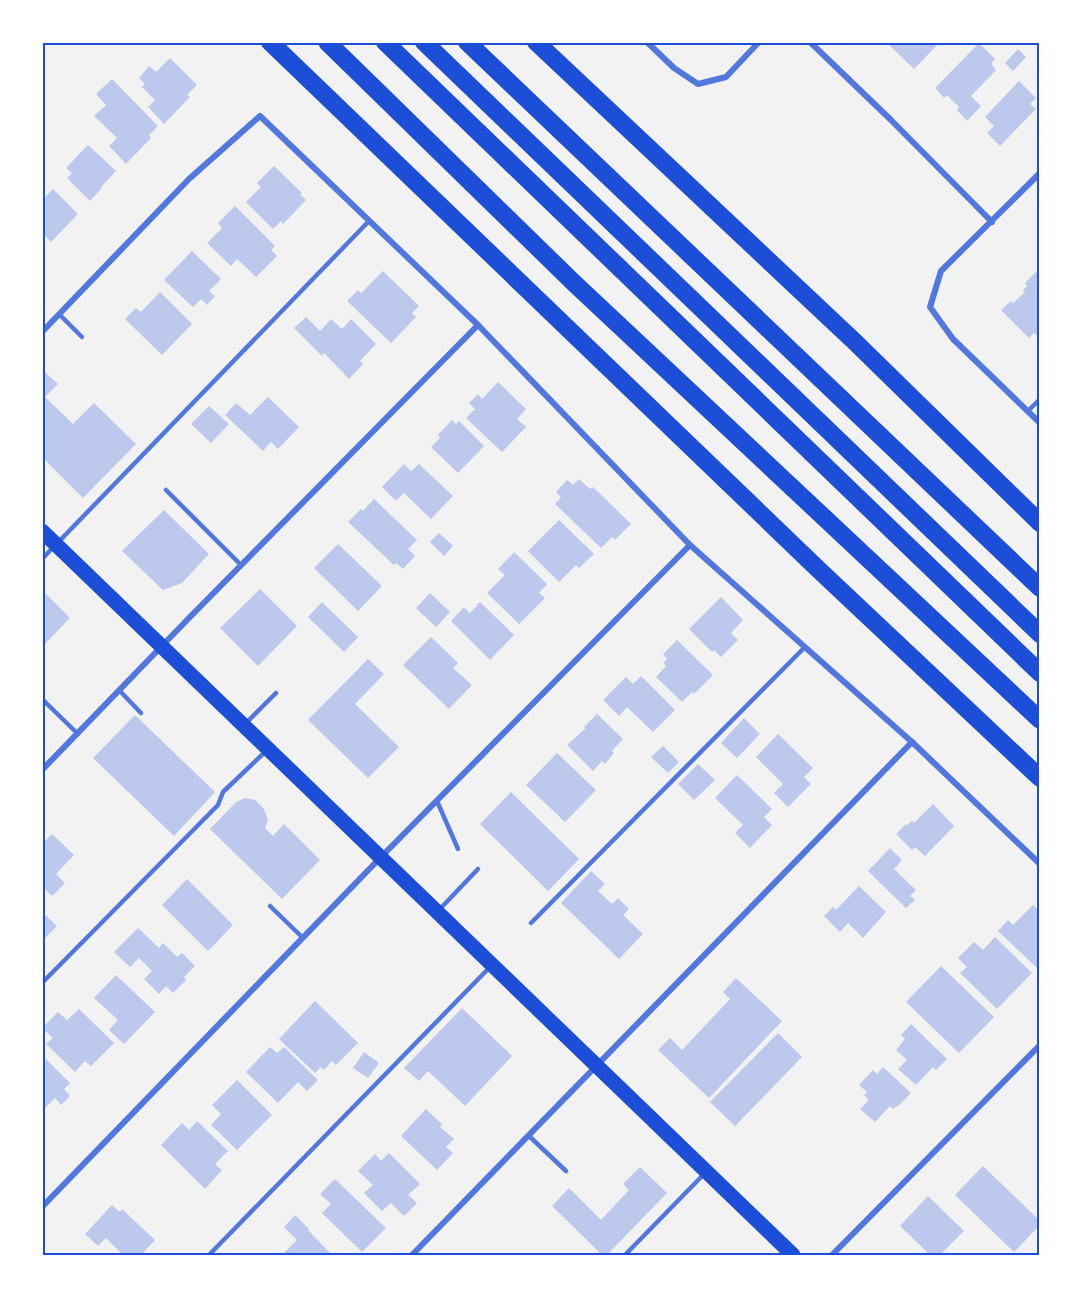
<svg xmlns="http://www.w3.org/2000/svg" width="1082" height="1297" viewBox="0 0 1082 1297" font-family="Karla,sans-serif">
<style>
.building{fill:#bdc9ec}
.lines{fill:none;stroke-linecap:round;stroke-linejoin:round}
.service{stroke:#5277de;stroke-width:4.5}
.minor{stroke:#5277de;stroke-width:6}
.primary{stroke:#1d4ed8;stroke-width:15}
.motorway{stroke:#1d4ed8;stroke-width:18}
.neatline{fill:none;stroke:#1d4ed8;stroke-width:2}
</style>
<rect width="100%" height="100%" fill="#f2f2f2"/>
<!-- building -->
<g class="building">
<path d="M886 42H940L914 69Z"/>
<path d="M979 43 995 59 991 64 996 70 971 96 981 106 967 121 957 110 959 107 947 95 944 98 935 88Z"/>
<path d="M1018 49 1026 57 1013 71 1005 63Z"/>
<path d="M170 58 197 85 187 95 190 97 164 124 148 107 155 100 142 87 145 84 139 78 149 66 156 72Z"/>
<path d="M112 79 158 126 149 135 151 138 126 164 109 146 117 138 94 116 106 105 96 94Z"/>
<path d="M1019 81 1036 98 1030 104 1036 109 1000 146 987 133 994 126 985 117Z"/>
<path d="M88 145 116 171 101 187 102 188 90 201 67 178 72 173 66 168Z"/>
<path d="M274 166 302 193 300 194 306 200 283 224 281 221 273 229 246 202 261 187 257 183Z"/>
<path d="M53 189 78 214 51 242 42 233V200Z"/>
<path d="M235 206 275 246 271 250 277 256 256 277 237 259 231 266 207 243 222 228 218 223Z"/>
<path d="M192 251 221 279 209 291 215 296 207 305 201 299 193 307 164 280Z"/>
<path d="M383 271 419 306 412 313 416 317 391 343 347 301 358 290 361 293Z"/>
<path d="M1036 272 1040 276V338L1034 333 1029 338 1001 310 1011 301 1013 303 1025 292 1023 290 1027 286 1025 283Z"/>
<path d="M160 292 192 324 162 355 125 319 136 308 141 312Z"/>
<path d="M306 317 320 331 331 319 342 329 351 319 376 344 360 361 363 364 349 379 324 353 322 356 294 328Z"/>
<path d="M44 371 58 384 45 397 73 424 94 403 136 444 83 498 42 457V373Z"/>
<path d="M498 382 526 409 517 419 526 427 502 452 466 418 475 409 469 403 478 394 482 399Z"/>
<path d="M268 397 299 427 278 449 271 442 263 451 225 415 236 403 250 415Z"/>
<path d="M209 406 229 424 211 443 191 424Z"/>
<path d="M452 420 456 424 459 421 484 446 458 473 431 447 440 438 438 435Z"/>
<path d="M404 464 411 471 419 464 453 496 431 519 404 493 396 501 382 487Z"/>
<path d="M579 479 590 489 593 487 631 524 615 540 612 537 601 548 555 504 561 497 556 492 567 480 573 485Z"/>
<path d="M374 499 417 540 408 549 415 556 403 569 396 563 394 565 348 522 361 509 363 511Z"/>
<path d="M164 510 209 554 182 583 163 590 122 551Z"/>
<path d="M559 520 594 554 579 568 576 565 559 582 528 551Z"/>
<path d="M439 533 453 546 444 556 430 542Z"/>
<path d="M338 544 382 586 358 611 314 568Z"/>
<path d="M514 552 547 584 539 593 545 598 519 624 487 593 505 575 498 569Z"/>
<path d="M260 589 297 626 258 666 220 628Z"/>
<path d="M42 590 70 618 42 647Z"/>
<path d="M430 593 450 612 436 627 416 608Z"/>
<path d="M721 597 743 620 731 633 738 640 721 657 714 650 712 652 689 629Z"/>
<path d="M322 602 358 637 344 652 308 617Z"/>
<path d="M480 602 514 635 490 660 451 621 464 607 470 613Z"/>
<path d="M431 637 458 663 453 668 472 685 449 709 403 665Z"/>
<path d="M677 640 713 675 694 694 692 692 682 702 656 677 666 666 663 663 667 659 663 654Z"/>
<path d="M368 659 384 674 355 704 399 747 368 778 308 720Z"/>
<path d="M641 676 675 710 653 732 627 707 619 716 603 700 626 677 633 684Z"/>
<path d="M597 714 623 739 612 751 614 753 605 764 602 761 593 771 567 745 586 728 584 727Z"/>
<path d="M135 715 215 792 174 836 93 758Z"/>
<path d="M744 718 760 734 737 758 721 743Z"/>
<path d="M778 734 813 768 804 777 811 784 788 807 774 793 783 784 756 757Z"/>
<path d="M663 746 679 762 668 773 651 757Z"/>
<path d="M557 753 596 790 565 822 526 785Z"/>
<path d="M698 764 715 780 694 800 678 784Z"/>
<path d="M737 775 772 809 764 817 772 825 750 848 735 833 743 825 715 798Z"/>
<path d="M511 792 579 859 548 891 480 824Z"/>
<path d="M245 798 255 800 264 809 268 820 265 828 273 836 284 824 320 860 282 899 210 829 236 802Z"/>
<path d="M933 804 954 826 925 856 915 847 912 850 896 834 906 824 907 825 912 821 914 823Z"/>
<path d="M52 834 74 855 56 874 65 883 52 896 42 886V844Z"/>
<path d="M890 848 902 860 894 869 916 890 910 896 915 900 906 908 868 871Z"/>
<path d="M591 871 605 884 598 891 612 904 618 898 629 909 623 915 643 934 619 959 561 903Z"/>
<path d="M187 879 233 925 208 951 162 905Z"/>
<path d="M859 886 886 912 863 938 848 923 840 932 824 916 833 907 836 910Z"/>
<path d="M1033 905 1040 912V969L1039 970 998 931 1008 920 1013 925Z"/>
<path d="M42 912 57 926 42 941Z"/>
<path d="M138 928 159 948 163 943 177 957 182 953 195 966 184 977 186 980 173 993 166 986 159 994 144 979 152 971 139 958 130 967 114 952Z"/>
<path d="M995 937 1032 973 997 1009 960 973 967 967 958 958 974 942 983 950Z"/>
<path d="M941 966 994 1017 959 1053 906 1002Z"/>
<path d="M116 975 155 1012 124 1044 109 1030 118 1020 94 998Z"/>
<path d="M736 978 782 1021 709 1098 658 1050 670 1038 682 1050 730 999 723 992Z"/>
<path d="M315 1001 358 1043 336 1065 332 1061 324 1070 321 1067 315 1073 279 1039Z"/>
<path d="M462 1008 512 1056 465 1106 428 1071 419 1081 404 1068Z"/>
<path d="M79 1009 114 1043 91 1066 85 1061 75 1072 46 1044 53 1038 42 1028 58 1012 67 1020Z"/>
<path d="M911 1024 947 1059 936 1070 933 1067 916 1085 898 1069 907 1060 896 1050 905 1039 901 1035Z"/>
<path d="M778 1033 802 1057 735 1126 710 1102Z"/>
<path d="M270 1047 277 1053 284 1047 318 1080 307 1091 298 1082 278 1103 246 1072Z"/>
<path d="M364 1052 379 1063 368 1078 353 1068Z"/>
<path d="M44 1057 70 1083 64 1089 70 1096 61 1105 55 1098 42 1111V1059Z"/>
<path d="M883 1067 911 1093 899 1105 893 1109 890 1106 875 1122 860 1109 869 1100 864 1095 867 1092 859 1085 873 1070 877 1074Z"/>
<path d="M237 1080 272 1115 237 1150 211 1125 221 1114 212 1105Z"/>
<path d="M426 1109 442 1124 440 1127 454 1139 446 1147 453 1153 437 1170 401 1136Z"/>
<path d="M197 1121 228 1151 215 1164 222 1170 205 1189 161 1145 182 1123 189 1130Z"/>
<path d="M389 1153 420 1184 408 1195 417 1203 404 1216 391 1203 382 1211 364 1193 373 1185 358 1171 375 1154 381 1161Z"/>
<path d="M983 1166 1040 1221V1225L1014 1252 955 1195Z"/>
<path d="M640 1167 667 1193 607 1255H602L552 1206 569 1188 601 1220 629 1190 623 1184Z"/>
<path d="M335 1179 386 1228 362 1252 322 1213 331 1204 320 1194Z"/>
<path d="M928 1196 964 1231 940 1255H930L900 1226Z"/>
<path d="M112 1205 120 1212 122 1209 155 1240 141 1255H123L106 1238 98 1246 85 1234Z"/>
<path d="M295 1215 309 1229 308 1230 332 1255H282L297 1240 284 1227Z"/>
</g>
<g class="lines">
<!-- service -->
<g class="service">
<path d="M59 314 82 337"/>
<path d="M1028 411 1040 399"/>
<path d="M166 490 241 565"/>
<path d="M42 559 369 221"/>
<path d="M119 690 141 713"/>
<path d="M42 699 78 734"/>
<path d="M246 723 276 693"/>
<path d="M437 801 458 849"/>
<path d="M270 906 302 937"/>
<path d="M438 911 478 869"/>
<path d="M531 923 805 647"/>
<path d="M42 983 218 805 223 792 266 751"/>
<path d="M529 1136 566 1171"/>
<path d="M209 1255 490 967"/>
<path d="M625 1255 705 1173"/>
</g>
<!-- minor -->
<g class="minor">
<path d="M647 42 674 68 698 84 726 77 759 42"/>
<path d="M810 42 891 120 992 222"/>
<path d="M1040 173 941 271 930 307 953 339 1040 423"/>
<path d="M42 332 189 179 260 116 478 325 690 545 912 742 1040 864"/>
<path d="M42 770 189 618 478 325"/>
<path d="M42 1207 381 857 690 545"/>
<path d="M412 1255 912 742"/>
<path d="M832 1255 1040 1045"/>
</g>
<!-- primary -->
<path class="primary" d="M42 531 793 1255"/>
<!-- motorway -->
<g class="motorway">
<path d="M270 42 819 570 1040 778"/>
<path d="M327 42 574 283 1040 720"/>
<path d="M385 42 1040 673"/>
<path d="M424 42 1040 634"/>
<path d="M467 42 1040 588"/>
<path d="M536 42 855 342 1040 523"/>
</g>
</g>
<!-- border -->
<rect width="1082" height="1297" fill="none" stroke="#ffffff" stroke-width="87"/>
<rect x="44" y="44" width="994" height="1210" class="neatline"/>
</svg>
